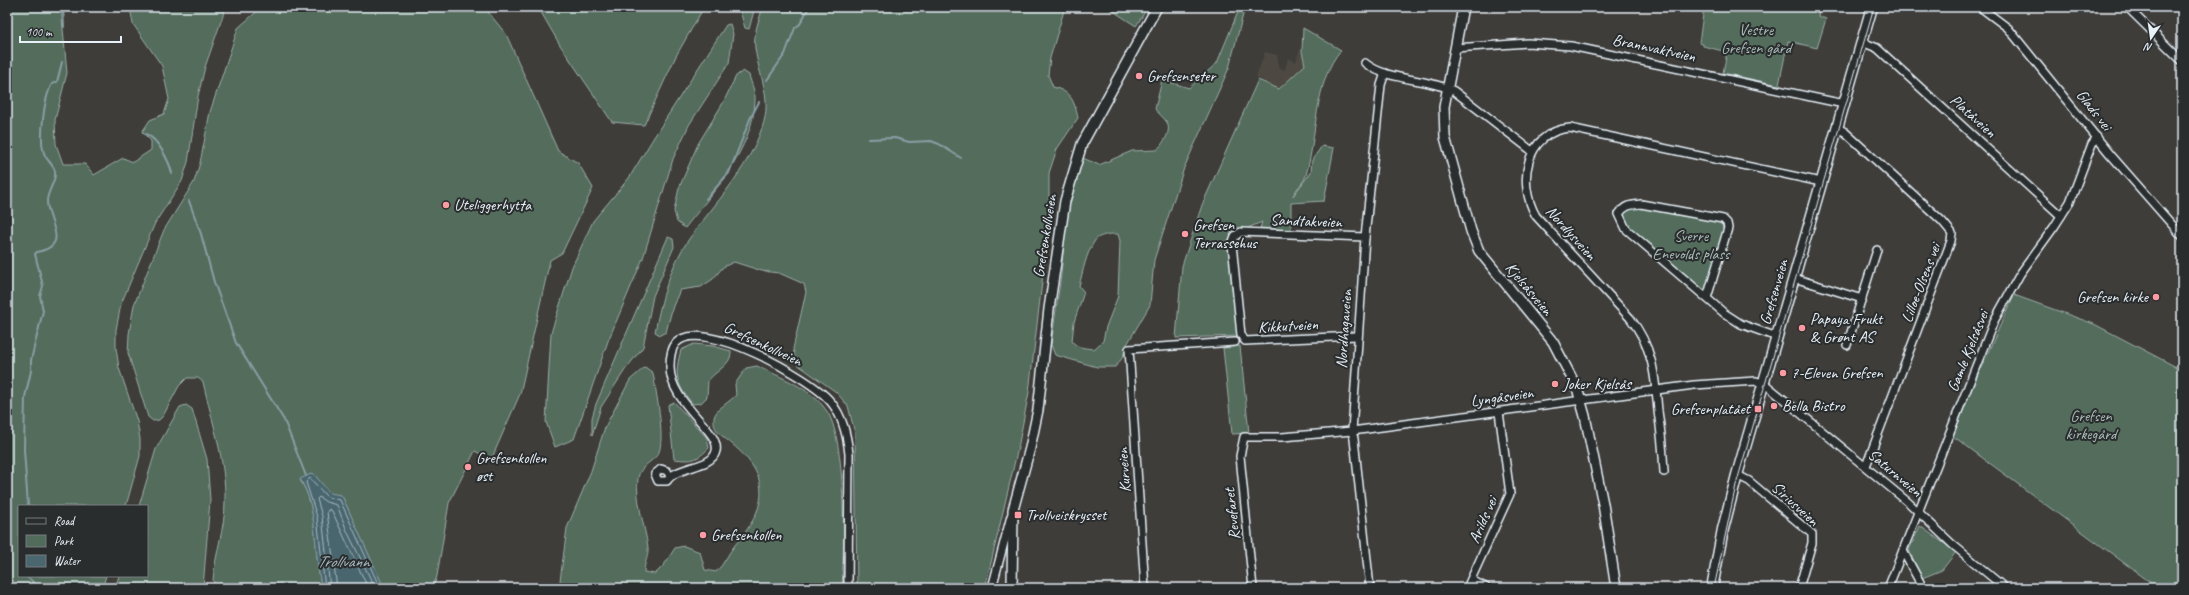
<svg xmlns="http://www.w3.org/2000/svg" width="2189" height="595" viewBox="0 0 2189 595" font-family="Caveat,sans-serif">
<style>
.built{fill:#4d4842}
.green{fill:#526c5b;stroke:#9daeaa;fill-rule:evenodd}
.water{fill:#4a666e;stroke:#899ea5}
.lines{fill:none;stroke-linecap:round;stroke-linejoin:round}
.shore{stroke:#a9b9c1;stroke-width:1}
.stream{stroke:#899ea5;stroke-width:2}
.minor-casing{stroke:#e8f1f8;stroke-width:10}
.tertiary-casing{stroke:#e8f1f8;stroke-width:12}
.secondary-casing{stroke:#e8f1f8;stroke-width:13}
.minor{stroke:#2a2d2e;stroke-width:7}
.tertiary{stroke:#2a2d2e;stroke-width:9}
.secondary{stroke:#2a2d2e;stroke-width:10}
.tram{stroke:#e8f1f8;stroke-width:1}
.poi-dot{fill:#ff9aa2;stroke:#2a2d2e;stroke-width:1.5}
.labels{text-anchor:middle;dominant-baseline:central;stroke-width:4;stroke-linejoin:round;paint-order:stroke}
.park-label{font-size:16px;fill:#acbcb9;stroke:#2a2d2e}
.street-label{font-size:16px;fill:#e8f1f8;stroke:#2a2d2e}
.poi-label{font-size:16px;fill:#e8f1f8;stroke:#2a2d2e;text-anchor:start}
.water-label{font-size:17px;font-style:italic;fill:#a9b9c1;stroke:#2a2d2e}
</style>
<rect width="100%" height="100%" fill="#3f3d3a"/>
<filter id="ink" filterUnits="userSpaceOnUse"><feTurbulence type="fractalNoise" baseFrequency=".025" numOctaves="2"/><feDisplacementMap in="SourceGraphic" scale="8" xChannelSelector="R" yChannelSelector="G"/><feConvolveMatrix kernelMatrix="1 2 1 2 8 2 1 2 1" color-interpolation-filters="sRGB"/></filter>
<g filter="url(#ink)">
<!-- built -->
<path class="built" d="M1299 51H1302L1305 65 1278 89 1256 77 1265 52 1277 55 1279 68 1285 70 1288 58 1296 62Z"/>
<!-- green -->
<g class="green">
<path d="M7 7H61L67 73 55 120 56 144 63 164H85L94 175 123 158 133 162 151 150V141L142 132 150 120 164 114 169 99 162 66 133 24 130 7H226L205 67 198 96 188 162 182 181 155 223 121 304 116 330V348L119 368 137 421 140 439V456L126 506H19V576H106L102 588H7Z"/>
<path d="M262 7H484L506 34 558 151 578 163 593 188 562 253 550 260 520 394 491 460 475 451 449 503 437 576 433 588H384L343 498 341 495 330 494 313 473 300 480C319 507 313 556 322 588H216L213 580C215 554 225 528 225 502 226 461 212 422 203 382L198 378H187L179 386 163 416 159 420 153 421 148 417 128 353 129 334 134 305 164 230 194 182 200 163 210 112 238 28Z"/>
<path d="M538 7H704L676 56 644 125 612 122 560 45Z"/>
<path d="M739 7H755L749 29 745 28Z"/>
<path d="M763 7H1065L1050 58 1048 75 1053 87C1071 92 1074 100 1078 118L1057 149 1049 173V223L1029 392 1018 448 985 588H857L855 433 848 406 836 392 797 364 793 349 806 292 804 284 779 273 762 271 734 262 723 267 713 279 701 287 680 290 673 306 666 332 660 335 655 332C661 300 670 266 689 239 715 203 747 171 762 128 773 97 759 78 755 48 753 34 759 20 763 7Z"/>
<path d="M1107 7H1148L1136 26Z"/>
<path d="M1240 7H1245L1229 68 1184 168 1154 260 1150 305 1126 346 1123 357 1115 367H1097L1055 355 1051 345 1061 275 1067 210 1078 156 1099 165 1132 151 1157 150C1163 143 1173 131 1166 121 1163 117 1158 113 1155 109L1162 80 1189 88 1217 63ZM1111 234H1118L1120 241 1118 296 1106 327 1103 341 1094 349C1086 348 1076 348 1072 341L1074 322 1084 292 1079 286C1083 271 1086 254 1094 242 1097 236 1105 235 1111 234Z"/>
<path d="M1704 7H1820L1818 16 1826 19 1817 48 1788 41 1779 85 1723 73 1727 52 1703 46V44L1699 43Z"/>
<path d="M730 24 733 34 729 63 689 125 673 159 643 258 608 341 574 439 555 447 546 422 551 333 572 267 593 221 629 178 654 137 726 25Z"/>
<path d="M1303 28 1341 50C1314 81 1317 137 1306 175 1304 183 1296 188 1293 196L1311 172 1312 160 1322 146 1334 148 1324 201 1291 203V230L1260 228 1262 222 1231 235 1237 336 1176 338 1182 266 1202 205 1258 80 1279 89 1305 65 1302 51Z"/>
<path d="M743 71 749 75C751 83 756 93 755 101 753 149 713 192 685 228L677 222 674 211 679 188 698 144 723 103 736 76Z"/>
<path d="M1631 207H1642L1718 222 1722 225 1724 232 1706 293 1629 229 1623 215Z"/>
<path d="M668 237 673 239 674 247 653 296 643 347 625 370 601 407 592 435V418L596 404Z"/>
<path d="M2014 295 2094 324 2182 370V588H2158L1953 436 1975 381Z"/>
<path d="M694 344 713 346 731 351C732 365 716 370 708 381L707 397 701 403 693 404C676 385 674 375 681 350Z"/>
<path d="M1240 346 1249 433 1232 434 1223 348Z"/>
<path d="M757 366C780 377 811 388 826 410 847 437 844 551 842 588H562L560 581 567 528 591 471 605 427 630 380 645 367 653 373C656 392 665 436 659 452 655 461 640 465 638 478 635 501 645 525 648 548 649 556 644 563 644 572L655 574 664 565 675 548 684 546 700 552 705 570 716 572C724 564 728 554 735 545 767 508 773 478 732 444 724 437 712 431 714 418 715 409 730 402 736 395L735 384 746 368Z"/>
<path d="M674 402 707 438 709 448C696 461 692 461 674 459L668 405Z"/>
<path d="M186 405 192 409 207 459 210 500 203 588H115L119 576H147V506H139L156 449 180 407Z"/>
<path d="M1920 526 1956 552 1942 570 1922 578 1909 550Z"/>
</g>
<!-- water -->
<path class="water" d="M313 473 330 493 341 495 343 498 384 588H322C313 556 319 507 300 479Z"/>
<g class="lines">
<!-- shore -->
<g class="shore">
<path d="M325 588 317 517 306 482 310 478 327 497 340 500 380 588"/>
<path d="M330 588 322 516 317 499 319 497 326 502 337 505 347 531 375 588"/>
<path d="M337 588 327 512 329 509 332 511 368 588"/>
</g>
<!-- stream -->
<g class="stream">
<path d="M63 7 64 27"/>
<path d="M767 80 785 54 795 28 800 24 809 7"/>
<path d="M146 134C158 139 169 161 172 173"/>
<path d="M869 139 895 138 909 142 931 141 939 144 961 158"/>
<path d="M706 199 729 173 750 119 759 102"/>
<path d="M189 201 201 234 214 282 236 343 284 420 306 476"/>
<path d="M28 506 24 450 25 397 31 371V360L43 311 40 296 43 286 35 254 37 252C72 245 47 222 47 201 47 191 57 180 55 171 53 164 46 160 44 153 39 139 44 97 52 84L57 82 62 62"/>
<path d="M26 576 33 582 31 588"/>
</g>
<!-- minor casing -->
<g class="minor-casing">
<g id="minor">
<path d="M1980 7 2008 28 2110 154 2182 236"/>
<path d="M2127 7 2182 61"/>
<path d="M1862 42 1877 48 2061 216"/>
<path d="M1455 48 1528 43 1571 46 1844 104"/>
<path d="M1365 63C1387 81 1428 78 1454 91L1532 151"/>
<path d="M1837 128 1845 132 1942 221 1952 233 1951 241 1866 466"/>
<path d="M1794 278 1862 299"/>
<path d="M1707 298 1728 228 1727 223 1723 219 1641 204C1630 205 1625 205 1619 214L1626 229 1724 313 1741 324 1777 337"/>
<path d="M1357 336 1245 341 1241 335 1232 244 1235 236 1241 232 1365 237"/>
<path d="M1847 345 1877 250"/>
<path d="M1664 472C1663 452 1661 431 1658 411 1655 375 1653 347 1630 318L1536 216C1517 183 1525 132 1570 128L1821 182"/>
<path d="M1737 475 1749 481 1812 534V543L1799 588"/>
<path d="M670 476 667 471 661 469 655 474 658 481H667C677 465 712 469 716 451 721 430 669 404 670 366 670 358 671 349 676 343 701 316 811 378 830 401 843 416 847 435 849 454L848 588"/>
<path d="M1903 551 1923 588"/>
<path d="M1471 580 1487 588"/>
<path d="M992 588 1011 516"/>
<path d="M1145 588 1129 349 1235 342"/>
<path d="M1253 588 1240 456 1244 437H1282L1352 431 1694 385 1756 381 1765 384 1909 503 1952 544 2005 588"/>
<path d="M1370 588 1354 439 1352 431 1365 237 1381 85 1385 73"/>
<path d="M1467 588 1510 494 1499 412"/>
<path d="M1888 588 1994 321 2020 274 2054 227 2070 202 2092 144 2097 137"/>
</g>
</g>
<!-- tertiary casing -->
<g class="tertiary-casing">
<g id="tertiary">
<path d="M1463 7 1444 107 1445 137 1471 231 1479 251 1553 342 1577 388 1585 416 1603 504 1616 588"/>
<path d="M1012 588 1013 510 1030 448 1038 410 1049 309 1065 201 1082 144 1157 7"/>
</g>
</g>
<!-- secondary casing -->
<g class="secondary-casing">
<path id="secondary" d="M1712 588 1723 529 1737 475 1872 7"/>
</g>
<!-- minor -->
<use href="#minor" class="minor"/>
<!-- tertiary -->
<use href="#tertiary" class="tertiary"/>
<!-- secondary -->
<use href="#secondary" class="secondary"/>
<!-- tram -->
<path class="tram" d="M1714 588 1736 485 1874 7"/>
</g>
</g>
<!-- markers -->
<g class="poi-dot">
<circle cx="1139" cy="76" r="4"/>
<circle cx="446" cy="205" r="4"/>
<circle cx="1185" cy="234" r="4"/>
<circle cx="2156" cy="297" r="4"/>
<circle cx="1802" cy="328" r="4"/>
<circle cx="1783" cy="373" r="4"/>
<circle cx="1555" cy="384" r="4"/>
<circle cx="1774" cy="406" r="4"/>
<rect x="1754" y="405" width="8" height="8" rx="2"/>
<circle cx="468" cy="467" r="4"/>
<rect x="1014" y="511" width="8" height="8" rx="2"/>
<circle cx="703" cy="535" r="4"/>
</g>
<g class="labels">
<!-- park labels -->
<g class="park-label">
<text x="1756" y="30">Vestre<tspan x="1756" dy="18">Grefsen gård</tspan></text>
<text x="1691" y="236">Sverre<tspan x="1691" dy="18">Enevolds plass</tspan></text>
<text x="2091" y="416">Grefsen<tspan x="2091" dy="18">kirkegård</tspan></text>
</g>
<!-- street labels -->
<g class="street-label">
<text transform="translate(1654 48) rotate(12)">Brannvaktveien</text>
<text transform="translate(2094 110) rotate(52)">Glads vei</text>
<text transform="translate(1973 116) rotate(42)">Platåveien</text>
<text transform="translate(1306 221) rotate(2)">Sandtakveien</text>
<text transform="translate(1571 233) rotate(48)">Nordlysveien</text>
<text transform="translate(1045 236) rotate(-81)">Grefsenkollveien</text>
<text transform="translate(1921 283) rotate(-69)">Lilloe-Olsens vei</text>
<text transform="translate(1529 289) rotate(50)">Kjelsåsveien</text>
<text transform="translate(1774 292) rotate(-74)">Grefsenveien</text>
<text transform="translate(1288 326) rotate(-3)">Kikkutveien</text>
<text transform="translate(1344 329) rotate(-86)">Nordhagaveien</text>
<text transform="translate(763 344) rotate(25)">Grefsenkollveien</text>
<text transform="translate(1968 351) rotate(-68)">Gamle Kjelsåsvei</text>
<text transform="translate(1502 397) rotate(-8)">Lyngåsveien</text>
<text transform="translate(1124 470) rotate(-94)">Kurveien</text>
<text transform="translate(1895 473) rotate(40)">Saturnveien</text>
<text transform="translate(1795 504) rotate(42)">Siriusveien</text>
<text transform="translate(1232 514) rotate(-96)">Revefaret</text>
<text transform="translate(1483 520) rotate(-66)">Arilds vei</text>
</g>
<!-- poi labels -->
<g class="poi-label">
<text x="1147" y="76">Grefsenseter</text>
<text x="454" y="205">Uteliggerhytta</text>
<text x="1193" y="225">Grefsen<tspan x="1193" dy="18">Terrassehus</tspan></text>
<text x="2148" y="297" text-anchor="end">Grefsen kirke</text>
<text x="1810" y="319">Papaya Frukt<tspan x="1810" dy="18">&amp; Grønt AS</tspan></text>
<text x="1791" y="373">7-Eleven Grefsen</text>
<text x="1563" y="384">Joker Kjelsås</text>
<text x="1782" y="406">Bella Bistro</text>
<text x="1750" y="409" text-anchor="end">Grefsenplatået</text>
<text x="476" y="458">Grefsenkollen<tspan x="476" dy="18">øst</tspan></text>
<text x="1026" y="515">Trollveiskrysset</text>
<text x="711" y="535">Grefsenkollen</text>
</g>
<!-- water labels -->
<g class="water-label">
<text x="343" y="561">Trollvann</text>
</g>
</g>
<!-- margin -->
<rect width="2189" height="595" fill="none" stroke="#2a2d2e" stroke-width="24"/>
<rect x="12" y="12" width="2165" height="571" fill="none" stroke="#e8f1f8" stroke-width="1.5" filter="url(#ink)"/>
<!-- legend -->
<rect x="18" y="505" width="130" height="72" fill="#2a2d2e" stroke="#767b7f"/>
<rect x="26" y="518" width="20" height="6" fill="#2a2d2e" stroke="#767b7f"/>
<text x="54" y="525" font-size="12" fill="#e8f1f8">Road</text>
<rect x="26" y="535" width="20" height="12" fill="#526c5b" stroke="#767b7f"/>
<text x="54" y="545" font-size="12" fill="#e8f1f8">Park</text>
<rect x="26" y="555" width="20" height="12" fill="#4a666e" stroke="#767b7f"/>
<text x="54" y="565" font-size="12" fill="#e8f1f8">Water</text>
<!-- north arrow -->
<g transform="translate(2151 38) rotate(193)" stroke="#2a2d2e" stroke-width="3" paint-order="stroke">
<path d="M0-3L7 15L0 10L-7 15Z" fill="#e8f1f8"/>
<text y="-6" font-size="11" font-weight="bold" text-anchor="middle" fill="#e8f1f8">N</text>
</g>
<!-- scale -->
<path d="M20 36v6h101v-6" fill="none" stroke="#e8f1f8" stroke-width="2"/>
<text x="26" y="36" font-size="12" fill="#e8f1f8" stroke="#2a2d2e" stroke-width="3" paint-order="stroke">100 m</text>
</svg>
